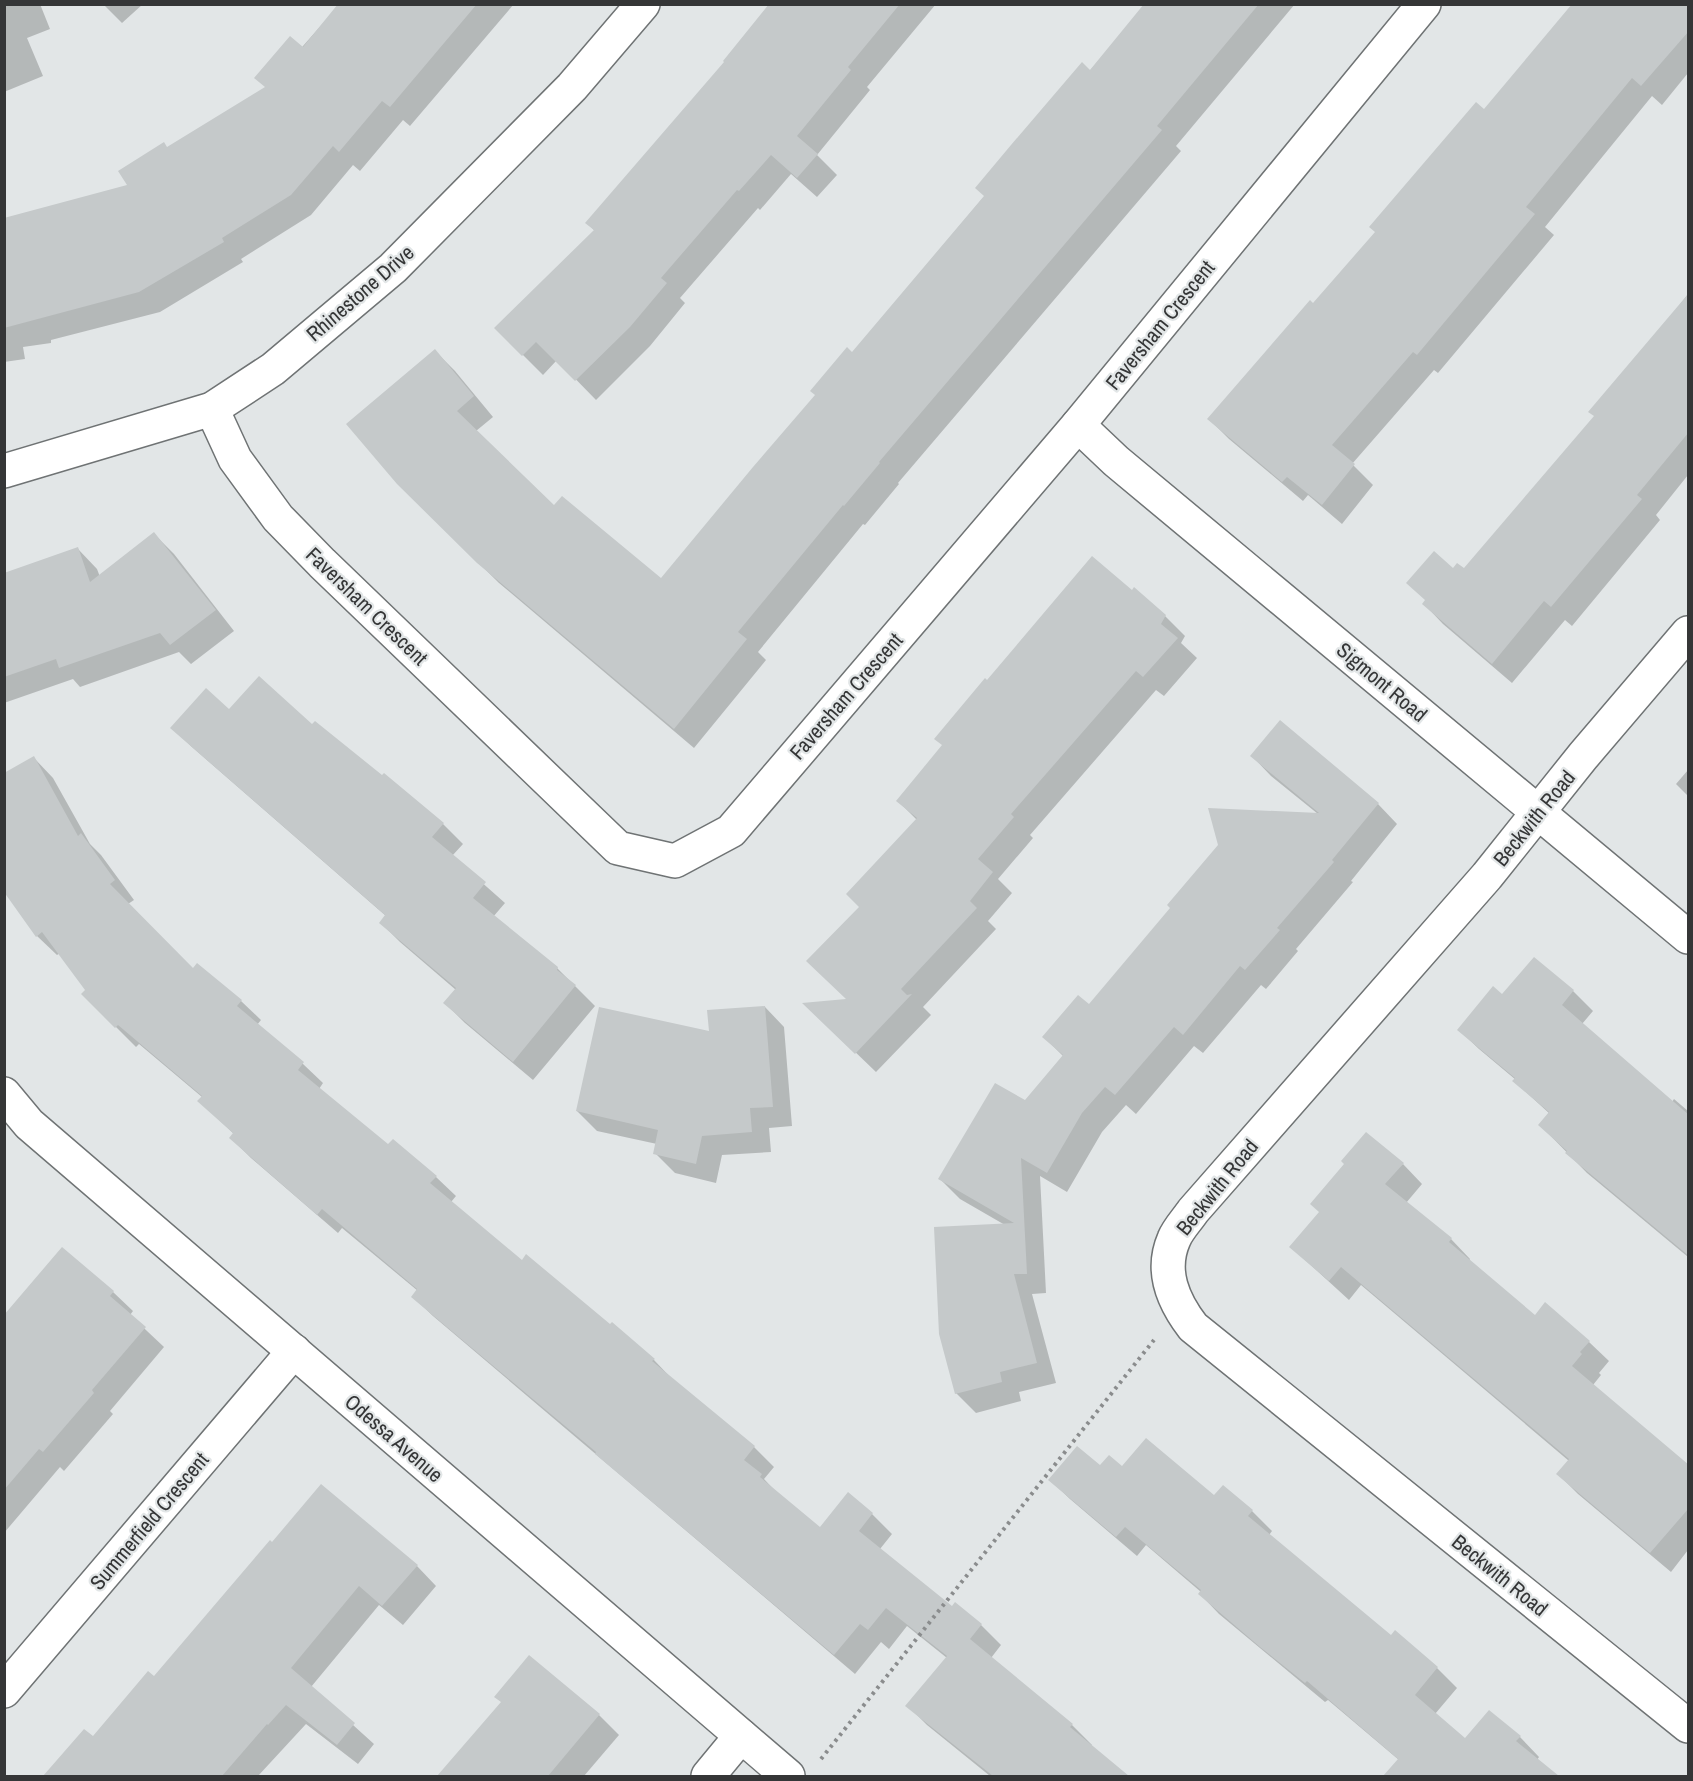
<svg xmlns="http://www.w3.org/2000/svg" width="1693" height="1781" viewBox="0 0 1693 1781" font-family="'Archivo Narrow',sans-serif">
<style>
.shadow{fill:#0003}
.building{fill:#c5c9ca}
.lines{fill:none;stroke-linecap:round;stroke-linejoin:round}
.minor-casing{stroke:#6f7374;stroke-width:36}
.path{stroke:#8a8c8d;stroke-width:4;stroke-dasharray:3 4.5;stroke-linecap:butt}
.minor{stroke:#fff;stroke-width:33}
.labels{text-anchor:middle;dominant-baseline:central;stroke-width:4.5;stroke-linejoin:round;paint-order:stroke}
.street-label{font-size:21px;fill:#353637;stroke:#e2e6e7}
</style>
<rect width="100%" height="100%" fill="#e2e6e7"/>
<!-- shadow -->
<g class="shadow">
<path d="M4 4H40L50 29 27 38 43 76 4 92Z"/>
<path d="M103 4H143L122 23Z"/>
<path d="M340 4H514L410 126 403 120 360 171 353 165 311 215 241 259 243 262 160 312 51 340V343L23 347 25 359 4 362V235L129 186 168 148 266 88Z"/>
<path d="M770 4H936L867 87 870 90 817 155 837 175 817 197 791 174 760 210 758 208 680 298 685 303 650 346 596 400 557 360 543 375 496 328 595 231 587 223 726 62Z"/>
<path d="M1146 4H1295L1176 146 1181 151 898 483 899 484 865 525 863 524 758 652 766 660 694 748 499 583 398 483 435 351 455 371 493 417 476 431 554 507 662 580Z"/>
<path d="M1688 4V73L1662 105 1652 96 1545 227 1554 235 1438 373 1434 370 1352 464 1373 485 1342 524 1308 495 1303 501 1229 439 1209 419 1313 305 1484 111Z"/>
<path d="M1688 294V475L1656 515 1660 520 1572 626 1565 620 1512 683 1443 624 1424 604 1454 570H1464L1595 417Z"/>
<path d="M154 534 174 554 234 631 191 664 179 652 80 687 73 679 4 703V574L78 549 97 569 100 577Z"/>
<path d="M1132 592 1165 616 1185 636 1181 643 1197 658 1164 696 1156 690 1030 835 1033 838 998 879 1012 893 988 921 996 929 923 1007 931 1015 876 1072 824 1022 849 1001 861 907 917 820 898 801 943 746 987 682Z"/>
<path d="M229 711 312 726 443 824 463 844 452 856 505 903 493 917 557 968 595 1006 533 1080 465 1023 445 1003 456 990 400 942 381 923 386 916 192 747 172 728Z"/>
<path d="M1252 756 1378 804 1397 824 1351 881 1353 882 1296 949 1298 951 1266 989 1261 985 1203 1053 1194 1046 1136 1114 1126 1105 1102 1132 1067 1192 1040 1176 1046 1293 1032 1294 1056 1383 1019 1392 1021 1401 976 1413 956 1393 1005 1225 960 1199 940 1179 1025 1102 1064 1057 1044 1037 1090 1006 1318 814 1271 776Z"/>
<path d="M34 758 53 778 90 844 101 855 134 900 128 904 193 970 241 1001 261 1020 257 1025 303 1064 323 1083 319 1089 388 1146 436 1177 456 1196 451 1202 522 1262 654 1360 673 1380 754 1447 774 1467 764 1479 780 1496 820 1529 848 1494 872 1514 892 1534 880 1549 952 1608 955 1604 981 1625 1001 1645 991 1658 1072 1725 1092 1745 1091 1746 1127 1776H990L927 1725 907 1705 947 1658 907 1626 889 1649 881 1642 855 1674 433 1316 413 1297 418 1291 342 1228 338 1233 251 1158 231 1138 234 1134 199 1101 202 1097 139 1044 136 1047 83 994 87 990 60 953 57 955 37 936Z"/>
<path d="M1688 770V796L1676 784Z"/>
<path d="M1573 991 1593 1011 1582 1024 1672 1102 1674 1099 1688 1111V1257L1587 1173 1540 1125 1550 1114 1514 1081 1516 1080 1479 1049 1459 1030 1503 996Z"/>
<path d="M765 1007 784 1027 792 1126 769 1128 771 1152 722 1155 716 1183 675 1173 655 1153 657 1144 597 1131 577 1111 711 1033Z"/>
<path d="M1403 1164 1422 1184 1406 1203 1451 1239 1470 1259 1469 1261 1535 1317 1589 1342 1609 1361 1599 1373 1601 1375 1593 1385 1688 1466V1550L1671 1572 1578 1494 1558 1474 1569 1461 1361 1285 1349 1300 1291 1247Z"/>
<path d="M113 1292 133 1311 130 1315 164 1347 110 1411 113 1414 64 1471 60 1467 4 1533V1336Z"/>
<path d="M1100 1468H1122L1214 1497 1252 1511 1272 1531 1269 1535 1391 1637 1395 1632 1437 1668 1457 1688 1435 1714 1465 1741 1489 1712 1520 1737 1539 1757 1537 1760 1556 1776H1413L1399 1760 1328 1700 1325 1702 1219 1614 1200 1594 1201 1592 1146 1545 1137 1556 1070 1499 1050 1480Z"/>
<path d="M270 1542 417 1566 436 1586 403 1625 379 1605 311 1687 374 1744 358 1764 306 1724 258 1776H45L84 1731 93 1738 154 1678Z"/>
<path d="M502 1702 599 1715 619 1735 584 1776H439Z"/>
</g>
<!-- building -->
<g class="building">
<path d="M338 4H477L390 107 382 101 339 152 333 146 291 195 222 238 224 242 139 292 4 328V218L127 185 118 171 164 142 167 147 265 87 254 78 290 36 303 47Z"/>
<path d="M769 4H900L848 67 851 70 797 136 818 154 797 178 771 155 739 191 737 190 661 278 667 283 630 327 575 381 536 342 522 356 494 328 594 230 585 223 724 62 723 61Z"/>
<path d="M1144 4H1259L1157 126 1162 130 879 462 880 463 844 506 843 505 738 632 747 639 674 729 477 563 397 484 346 424 435 349 474 396 457 411 554 505 562 496 661 578 753 467 815 395 810 391 847 347 852 352 984 196 975 188 1011 145 1082 62 1090 70Z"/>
<path d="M1572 4H1689V31L1641 86 1632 78 1526 207 1535 214 1417 355 1413 352 1332 445 1355 464 1322 505 1287 477 1282 482 1207 419 1310 300 1313 303 1375 232 1369 227 1476 102 1484 109Z"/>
<path d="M1689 293V432L1637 495 1642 499 1551 607 1544 601 1492 664 1422 604 1425 600 1406 583 1434 551 1453 568 1457 563 1464 568 1594 416 1588 412Z"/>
<path d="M154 532 216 610 170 645 160 633 59 668 56 659 4 677V573L78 547 90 582Z"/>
<path d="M1092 556 1132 590 1134 587 1166 615 1161 624 1178 638 1143 677 1136 671 1011 814 1014 817 978 859 993 872 970 901 977 908 901 989 907 995 912 994 855 1054 802 1003 846 999 806 961 859 907 846 894 917 818 896 801 942 745 934 739 985 678 987 680Z"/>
<path d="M259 676 312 724 315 721 382 775 384 773 444 823 432 837 486 882 473 898 558 967 557 970 576 985 513 1062 443 1003 456 988 379 923 385 915 170 728 206 688 229 709Z"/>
<path d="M1280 720 1379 803 1332 860 1334 862 1277 928 1280 930 1245 970 1240 966 1183 1035 1174 1027 1115 1095 1105 1087 1082 1113 1047 1173 1021 1158 1027 1274H1014L1037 1363 1000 1372 1002 1382 955 1394 939 1334 934 1227 1014 1223 938 1179 995 1083 1025 1100 1063 1055 1042 1037 1078 995 1089 1004 1170 908 1167 905 1218 845 1208 808 1319 813 1250 756Z"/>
<path d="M34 756 78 836 81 833 115 880 110 884 193 968 197 963 242 1000 237 1006 304 1062 298 1070 388 1144 393 1139 437 1176 430 1183 522 1260 526 1254 610 1324 612 1322 655 1359 652 1361 755 1446 744 1460 762 1474 760 1477 820 1527 848 1492 873 1513 859 1531 952 1606 955 1602 982 1624 970 1639 1073 1724 1070 1727 1129 1776H993L905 1706 947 1656 886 1608 868 1630 860 1624 834 1655 595 1454 596 1452 411 1297 417 1289 322 1209 317 1215 229 1138 233 1133 197 1101 202 1096 118 1025 115 1028 81 994 85 990 42 932 36 937 4 892V773Z"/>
<path d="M1534 957 1574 990 1562 1005 1689 1115V1256L1565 1153 1567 1151 1538 1125 1549 1112 1512 1081 1515 1078 1457 1030 1493 986 1502 994Z"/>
<path d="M765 1006 773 1107 750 1108 752 1132 702 1136 696 1164 653 1154 658 1130 576 1111 599 1007 709 1031 707 1010Z"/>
<path d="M1366 1132 1404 1163 1385 1184 1452 1238 1449 1242 1535 1315 1545 1302 1590 1341 1580 1352 1582 1354 1572 1366 1689 1465V1508L1650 1553 1556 1474 1569 1459 1341 1267 1329 1281 1289 1247 1319 1212 1310 1204 1344 1164 1341 1161Z"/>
<path d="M62 1247 114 1291 110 1296 146 1327 92 1390 94 1393 43 1452 39 1449 4 1490V1315Z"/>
<path d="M1146 1438 1214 1495 1223 1485 1253 1510 1248 1516 1391 1635 1395 1630 1438 1667 1415 1695 1465 1738 1489 1710 1521 1736 1516 1741 1559 1776H1383L1398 1759 1307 1681 1305 1683 1260 1647 1198 1594 1201 1590 1125 1527 1116 1537 1048 1480 1077 1446 1100 1465 1109 1455 1122 1466Z"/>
<path d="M321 1484 418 1565 382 1606 359 1586 291 1668 355 1723 337 1745 286 1705 268 1725 267 1724 222 1776H43L84 1729 93 1736 148 1671 154 1676 270 1540 272 1542Z"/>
<path d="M529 1655 600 1714 548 1776H437L501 1702 494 1697Z"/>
</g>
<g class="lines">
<!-- minor casing -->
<g class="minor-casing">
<g id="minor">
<path d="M212 409 235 459 278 518 322 563 618 848 675 861 731 831 1078 425 1424 4"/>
<path d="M1078 425 1116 461 1688 937"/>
<path d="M4 471 212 409 273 369 393 268 572 87 643 4"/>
<path d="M1688 633 1583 756 1487 876 1193 1211C1187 1220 1178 1229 1174 1239 1160 1271 1173 1301 1193 1327L1688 1726"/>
<path d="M4 1094 29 1124 788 1776"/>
<path d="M4 1691 294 1351"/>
<path d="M708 1776 741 1736"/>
</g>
</g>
<!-- path -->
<path class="path" d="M821 1759 1154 1340"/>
<!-- minor -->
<use href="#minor" class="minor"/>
</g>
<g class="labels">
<!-- street labels -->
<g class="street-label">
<text transform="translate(360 293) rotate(-41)">Rhinestone Drive</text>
<text transform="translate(1160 325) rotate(-51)">Faversham Crescent</text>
<text transform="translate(367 606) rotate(44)">Faversham Crescent</text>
<text transform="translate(1382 682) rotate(40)">Sigmont Road</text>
<text transform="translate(846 696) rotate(-49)">Faversham Crescent</text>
<text transform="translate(1534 818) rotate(-51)">Beckwith Road</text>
<text transform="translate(1217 1187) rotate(-51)">Beckwith Road</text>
<text transform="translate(394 1438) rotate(41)">Odessa Avenue</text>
<text transform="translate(149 1521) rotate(-50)">Summerfield Crescent</text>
<text transform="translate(1500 1575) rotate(39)">Beckwith Road</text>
</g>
</g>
<!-- border -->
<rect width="1693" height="1781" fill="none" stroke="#353637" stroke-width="12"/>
</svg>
